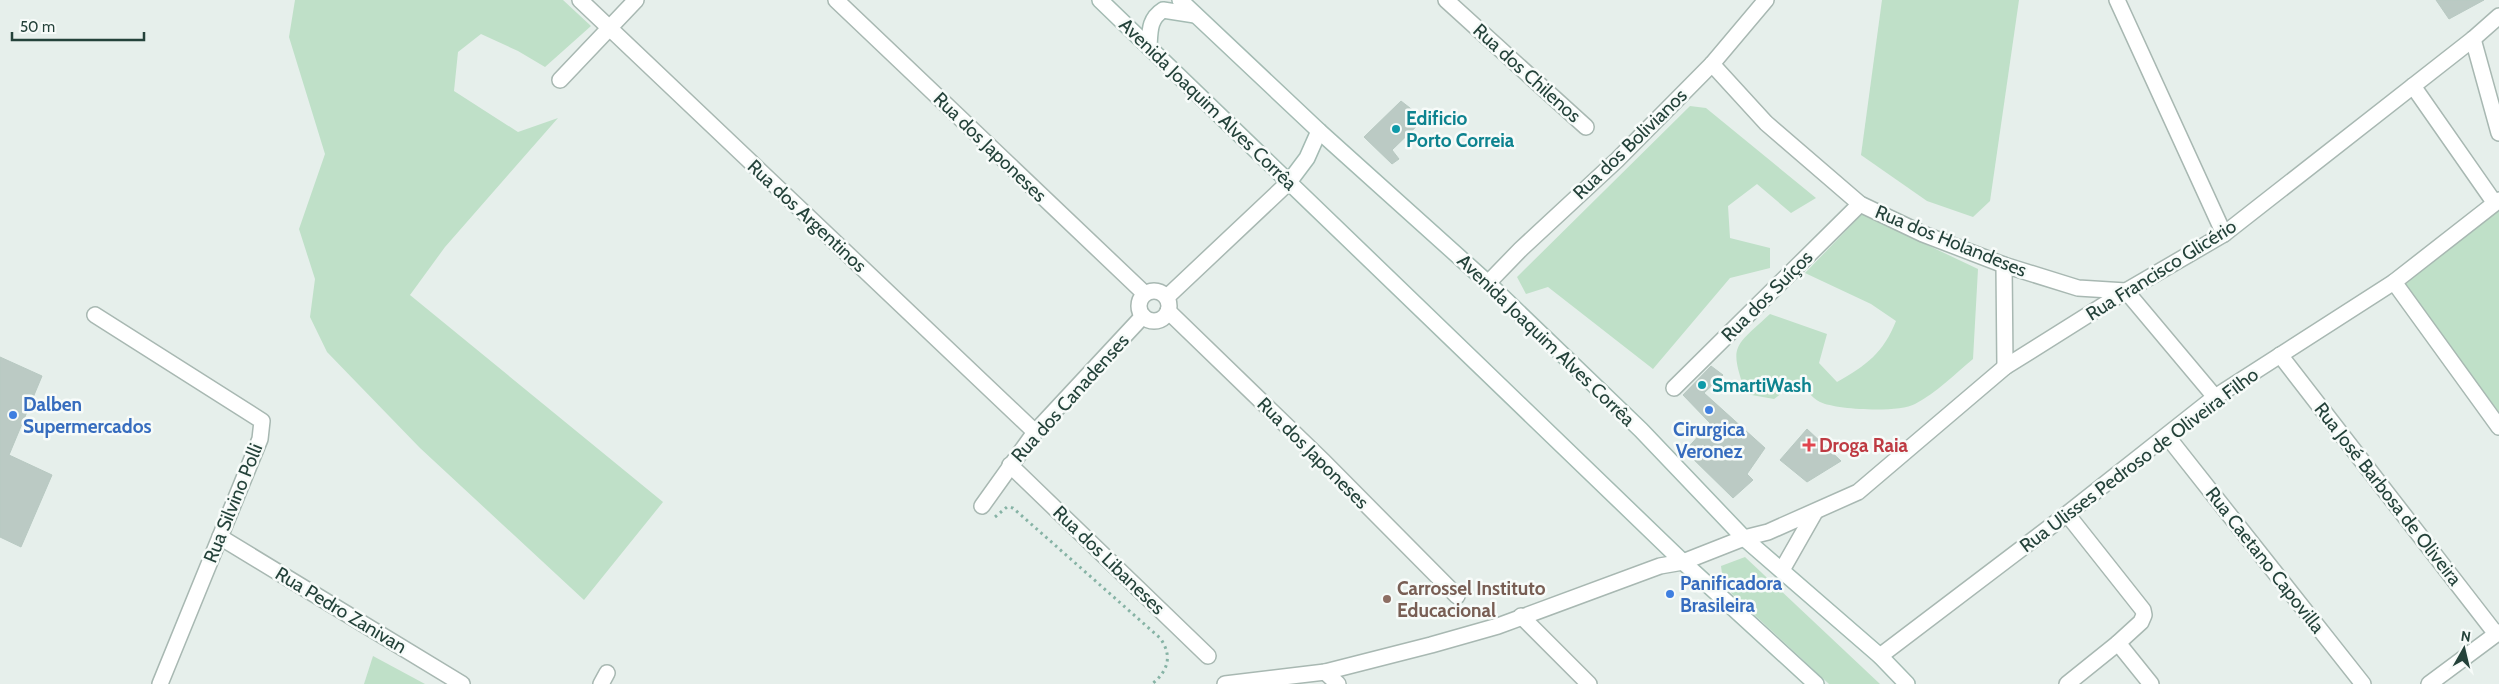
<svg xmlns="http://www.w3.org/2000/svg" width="2499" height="684" viewBox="0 0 2499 684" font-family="Cabin,sans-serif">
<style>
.green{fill:#bfe0c8}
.building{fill:#bbcac4;stroke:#b8c9c2}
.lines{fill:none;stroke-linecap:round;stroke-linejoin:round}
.minor-casing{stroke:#a8b8b2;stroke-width:18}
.tertiary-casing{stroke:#a8b8b2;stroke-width:18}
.secondary-casing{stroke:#a4bbb3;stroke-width:18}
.path{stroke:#86b3a5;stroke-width:3;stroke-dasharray:2.5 4;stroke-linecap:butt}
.minor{stroke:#fff;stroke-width:15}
.tertiary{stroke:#fff;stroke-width:15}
.secondary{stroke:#fff;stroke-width:15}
.culture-dot{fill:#0f9aa8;stroke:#f7fbf9;stroke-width:2}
.shop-dot{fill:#3f7fe0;stroke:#f7fbf9;stroke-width:2}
.health-dot{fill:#e0444e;stroke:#f7fbf9;stroke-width:2}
.education-dot{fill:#8d6e63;stroke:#f7fbf9;stroke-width:2}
.labels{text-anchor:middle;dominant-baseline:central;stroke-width:5;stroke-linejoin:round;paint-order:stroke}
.street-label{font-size:19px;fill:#24423a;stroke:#f7fbf9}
.culture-label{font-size:19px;font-weight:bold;fill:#0d838f;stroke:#f7fbf9;text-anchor:start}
.shop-label{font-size:19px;font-weight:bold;fill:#366cbe;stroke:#f7fbf9;text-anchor:start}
.health-label{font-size:19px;font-weight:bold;fill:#be3a42;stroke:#f7fbf9;text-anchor:start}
.education-label{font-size:19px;font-weight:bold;fill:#785e54;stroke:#f7fbf9;text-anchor:start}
</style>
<rect width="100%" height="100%" fill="#e6efeb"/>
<!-- green -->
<g class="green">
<path d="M295 0H563L591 26 545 67 518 51 481 34 458 52 454 91 518 132 558 118 445 247 410 295 663 502 584 600 420 448 327 352 310 317 315 279 299 229 325 154 289 37Z"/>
<path d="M1882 0H2019L1990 201 1973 217 1927 201 1861 155Z"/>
<path d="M1690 106 1706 108 1816 198 1791 213 1757 184 1728 206 1730 238 1770 248V268L1730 278 1653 369 1548 287 1526 294 1517 277Z"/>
<path d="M2499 210V412L2400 282Z"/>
<path d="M1862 214 1978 269 1973 359C1955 374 1936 393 1915 404 1899 413 1837 410 1820 402 1812 398 1804 387 1798 381L1774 399 1746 394C1729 345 1733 348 1770 314L1827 334 1819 363 1837 382C1866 366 1884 352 1896 321L1871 304 1805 273Z"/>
<path d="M1745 557 1880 684H1829L1732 594 1723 581 1721 566Z"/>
<path d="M373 656 425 684H364Z"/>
</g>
<!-- building -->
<g class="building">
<path d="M2436 0H2484L2449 19Z"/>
<path d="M1401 101 1424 119 1392 150 1399 159 1392 164 1364 137Z"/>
<path d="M0 357 42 376 9 455 52 475 21 547 0 537Z"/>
<path d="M1711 366 1723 375 1704 393 1765 448 1747 474 1753 480 1733 498 1685 451 1710 423 1683 395Z"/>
<path d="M1807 429 1841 461 1807 482 1780 460Z"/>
</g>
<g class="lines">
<!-- minor casing -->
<g class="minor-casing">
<g id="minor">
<path d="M580 0 1035 432"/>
<path d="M836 0 1144 293"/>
<path d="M1446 0 1586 127"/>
<path d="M2117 0 2224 234"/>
<path d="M2473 39 2499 133"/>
<path d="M1712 64 1766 123 1860 204 1923 234 2004 265 2078 288 2126 291 2215 397"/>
<path d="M560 80 636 0"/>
<path d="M2413 86 2494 202"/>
<path d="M2004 265 2005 367"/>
<path d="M2394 282 2499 427"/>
<path d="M1488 283 1521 249 1617 160 1712 64 1766 0"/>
<circle cx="1154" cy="306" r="15"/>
<path d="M1167 297 1289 182"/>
<path d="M1168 311 1323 461 1457 596"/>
<path d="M95 315 262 421 260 439 160 684"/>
<path d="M2280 355 2496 634"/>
<path d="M1674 388 1860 204"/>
<path d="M2167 436 2363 684"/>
<path d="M1010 465 1208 656"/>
<path d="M982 506 1035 432 1143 316"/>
<path d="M2067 514 2143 610 2144 615 2141 622 2118 643 2151 684"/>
<path d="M220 537 462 684"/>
<path d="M1521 616 1589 684"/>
<path d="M1880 656 2067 514 2215 397 2394 282 2499 200"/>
<path d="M1325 672 1338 684"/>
<path d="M601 684 607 673"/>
<path d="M2067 684 2118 643"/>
<path d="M2429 684 2499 632"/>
</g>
</g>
<!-- tertiary casing -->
<g class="tertiary-casing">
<g id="tertiary">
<path d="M1782 570 1815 512"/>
<path d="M1225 684 1325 672 1431 645 1498 626 1660 566 1683 562 1744 538 1768 532 1858 492 2005 367 2126 291 2224 234 2473 39 2499 16"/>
</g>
</g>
<!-- secondary casing -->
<g class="secondary-casing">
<g id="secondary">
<path d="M1100 0 1683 562 1816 684"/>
<path d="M1180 0 1319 131 1488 283 1641 430 1744 538 1880 656 1907 684"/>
<path d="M1149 47C1150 31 1149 19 1163 10L1195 15"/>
<path d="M1289 182 1307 158 1319 131"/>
</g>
</g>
<!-- path -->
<path class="path" d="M995 517 1007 507 1013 508 1160 638C1173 656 1168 671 1152 684"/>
<!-- minor -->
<use href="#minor" class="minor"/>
<!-- tertiary -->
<use href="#tertiary" class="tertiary"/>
<!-- secondary -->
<use href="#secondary" class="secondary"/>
</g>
<!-- markers -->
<g class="culture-dot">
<circle cx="1396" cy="129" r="5"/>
<circle cx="1702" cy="385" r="5"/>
</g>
<g class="shop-dot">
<circle cx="1709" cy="410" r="5"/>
<circle cx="13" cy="415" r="5"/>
<circle cx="1670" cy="594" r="5"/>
</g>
<path class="health-dot" d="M1806.5 437.5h5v5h5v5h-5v5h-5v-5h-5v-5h5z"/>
<circle class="education-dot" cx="1387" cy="599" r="5"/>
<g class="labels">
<!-- street labels -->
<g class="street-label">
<text transform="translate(1527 73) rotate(42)">Rua dos Chilenos</text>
<text transform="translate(1208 104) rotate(44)">Avenida Joaquim Alves Corrêa</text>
<text transform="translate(1630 144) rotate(-44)">Rua dos Bolivianos</text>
<text transform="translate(990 147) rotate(44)">Rua dos Japoneses</text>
<text transform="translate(807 216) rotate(43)">Rua dos Argentinos</text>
<text transform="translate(1951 241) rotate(22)">Rua dos Holandeses</text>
<text transform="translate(2161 270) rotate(-32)">Rua Francisco Glicério</text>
<text transform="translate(1767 296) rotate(-45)">Rua dos Suíços</text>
<text transform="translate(1546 340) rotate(44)">Avenida Joaquim Alves Corrêa</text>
<text transform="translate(1070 398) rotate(-48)">Rua dos Canadenses</text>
<text transform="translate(1313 453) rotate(45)">Rua dos Japoneses</text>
<text transform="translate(2139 460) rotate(-37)">Rua Ulisses Pedroso de Oliveira Filho</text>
<text transform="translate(2388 494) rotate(52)">Rua José Barbosa de Oliveira</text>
<text transform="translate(233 503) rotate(-68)">Rua Silvino Polli</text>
<text transform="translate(1109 560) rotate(44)">Rua dos Libaneses</text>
<text transform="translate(2265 560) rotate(52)">Rua Caetano Capovilla</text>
<text transform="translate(341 610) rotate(31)">Rua Pedro Zanivan</text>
</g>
<!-- culture labels -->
<g class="culture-label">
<text x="1406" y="118">Edificio<tspan x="1406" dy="22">Porto Correia</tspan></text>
<text x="1712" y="385">SmartiWash</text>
</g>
<!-- shop labels -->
<g class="shop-label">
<text x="23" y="404">Dalben<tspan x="23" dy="22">Supermercados</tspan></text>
<text x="1709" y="429" text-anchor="middle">Cirurgica<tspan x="1709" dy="22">Veronez</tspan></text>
<text x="1680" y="583">Panificadora<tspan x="1680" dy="22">Brasileira</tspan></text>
</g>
<!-- health labels -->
<g class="health-label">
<text x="1819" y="445">Droga Raia</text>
</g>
<!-- education labels -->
<g class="education-label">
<text x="1397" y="588">Carrossel Instituto<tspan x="1397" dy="22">Educacional</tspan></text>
</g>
</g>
<!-- north arrow -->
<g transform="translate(2464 649) rotate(8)" stroke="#f7fbf9" stroke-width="4" paint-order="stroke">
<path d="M0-4L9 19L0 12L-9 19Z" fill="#24423a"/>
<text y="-8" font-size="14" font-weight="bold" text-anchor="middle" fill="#24423a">N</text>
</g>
<!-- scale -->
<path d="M12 32v8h132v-8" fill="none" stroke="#24423a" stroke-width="2.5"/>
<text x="20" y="32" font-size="15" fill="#24423a" stroke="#f7fbf9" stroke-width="4" paint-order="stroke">50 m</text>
</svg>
